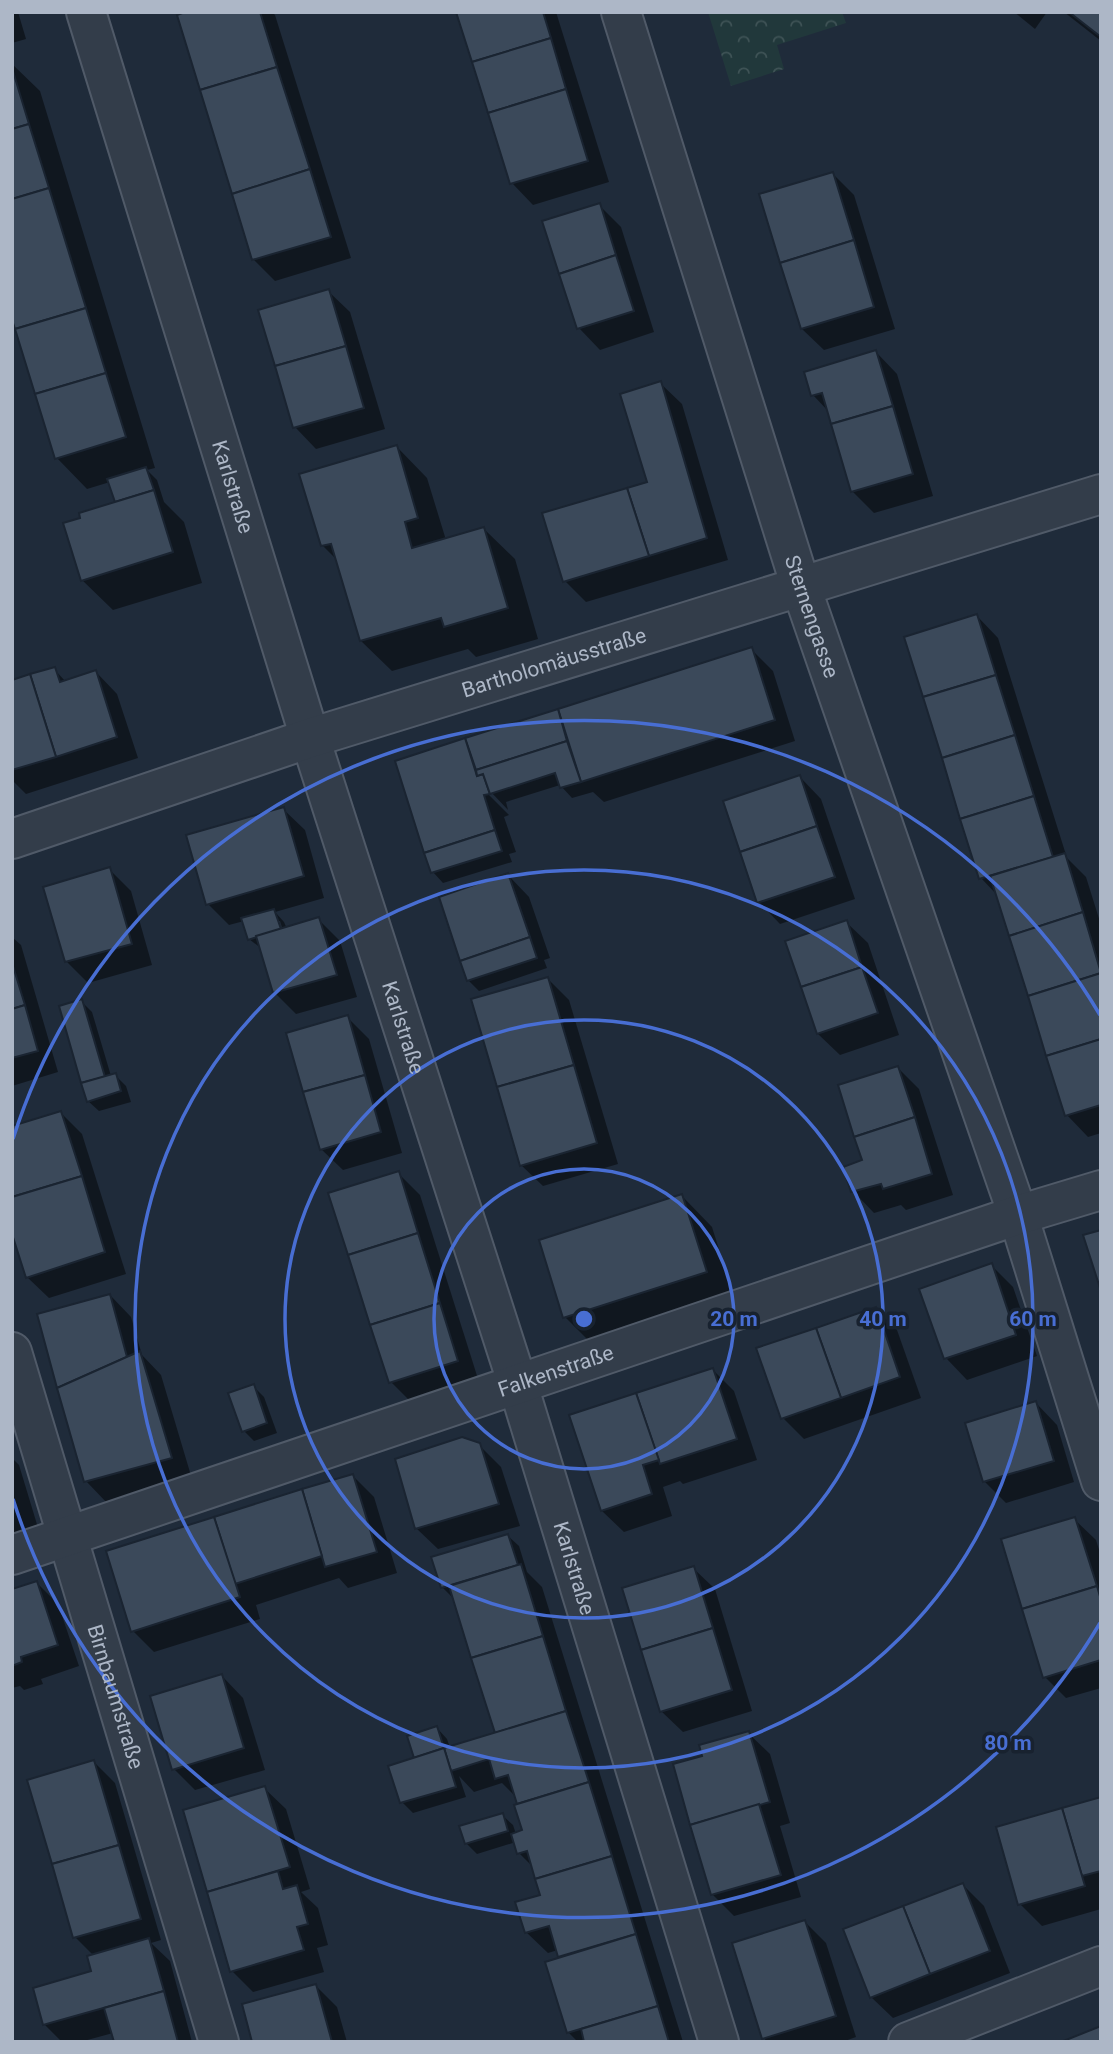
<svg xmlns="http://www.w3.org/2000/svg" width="1113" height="2054" viewBox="0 0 1113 2054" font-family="Roboto,sans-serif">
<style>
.forest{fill:url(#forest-crowns)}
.shadow{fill:#0007;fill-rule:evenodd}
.building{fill:#3b495a;stroke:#1a2431;stroke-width:2}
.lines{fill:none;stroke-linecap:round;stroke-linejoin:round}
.minor-casing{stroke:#505a68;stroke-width:42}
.minor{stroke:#333d4a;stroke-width:38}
.ring{fill:none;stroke:#486ed3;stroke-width:3.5}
.labels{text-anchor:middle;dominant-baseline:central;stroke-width:7;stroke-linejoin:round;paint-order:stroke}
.street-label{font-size:21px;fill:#adb7c7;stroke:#18222f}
.centre{fill:#486ed3;stroke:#18222f;stroke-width:3.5}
.ring-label{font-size:21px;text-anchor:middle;font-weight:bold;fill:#486ed3;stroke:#18222f;stroke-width:7;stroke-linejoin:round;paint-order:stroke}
</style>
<defs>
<pattern id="forest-crowns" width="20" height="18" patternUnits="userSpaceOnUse" patternTransform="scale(1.75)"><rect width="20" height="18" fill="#21383b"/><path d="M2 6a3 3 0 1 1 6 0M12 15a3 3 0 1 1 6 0" fill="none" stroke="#3f5356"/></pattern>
</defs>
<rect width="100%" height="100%" fill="#1f2b3a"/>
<!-- forest -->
<path class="forest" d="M708 12H842L846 23 777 45 784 69 731 86Z"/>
<!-- shadow -->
<g class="shadow">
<path d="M12 12H18L26 39 12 43Z"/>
<path d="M191 12H272L275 15 351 258 275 281 254 260 179 16Z"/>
<path d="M458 12H556L609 182 533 205 512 183Z"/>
<path d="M1014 12H1047L1035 29Z"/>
<path d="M1064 12H1101V41Z"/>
<path d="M12 64 40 91 155 468 147 470 157 480 164 502 184 522 202 583 113 610 82 580V519L118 503 110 482 87 489 57 458 12 314Z"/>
<path d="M833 174 854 195 895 329 824 350 802 329Z"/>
<path d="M599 205 621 227 654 332 600 350 579 328Z"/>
<path d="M328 291 350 312 385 429 316 449 295 427Z"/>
<path d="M876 352 897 374 933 496 874 513 852 491 829 412 813 395Z"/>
<path d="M660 383 682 404 728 560 586 602 565 581 649 483Z"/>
<path d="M397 447 427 478 446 540 484 529 515 559 538 639 476 657 468 649 392 671 361 641 338 561 322 545Z"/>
<path d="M977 616 998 638 1067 858 1086 877 1101 925V1133L1088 1137 1067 1115 997 895 981 878Z"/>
<path d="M751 649 773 671 795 741 604 802 593 792 572 798 560 785 506 802 508 810 491 792H486L509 815 504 817 516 852 509 854 512 862 443 883 433 872 465 740Z"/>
<path d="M54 669 66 682 96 672 117 694 138 758 26 794 12 780V683Z"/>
<path d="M800 777 821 799 855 899 780 924 759 902 726 802Z"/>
<path d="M283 809 305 830 324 898 275 912 284 922 287 929 318 919 340 941 357 997 296 1014 274 992 262 949 249 939 244 921 229 925 208 904ZM276 921H280L285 937Z"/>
<path d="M109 869 131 891 152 965 88 983 66 961Z"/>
<path d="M508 875 529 897 550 958 544 960 547 968 479 991 469 981 441 898Z"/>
<path d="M846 922 868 943 899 1035 840 1055 818 1034Z"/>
<path d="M12 937 21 945 58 1072 12 1086Z"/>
<path d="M548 979 569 1000 618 1164 543 1186 521 1165Z"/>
<path d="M81 1001 92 1012 111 1076 115 1075 126 1086 131 1102 99 1111 88 1101Z"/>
<path d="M347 1017 369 1039 402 1153 343 1170 321 1149Z"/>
<path d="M898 1068 919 1089 953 1195 906 1210 901 1205 874 1213 853 1191Z"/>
<path d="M61 1113 82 1134 126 1274 49 1298 27 1277Z"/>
<path d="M398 1173 420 1195 479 1382 412 1403 391 1382Z"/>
<path d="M682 1196 712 1227 736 1303 596 1348 565 1317Z"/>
<path d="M991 1265 1013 1287 1037 1356 967 1380 946 1358Z"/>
<path d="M110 1295 131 1317 142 1355 161 1375 192 1479 107 1503 86 1481Z"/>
<path d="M876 1309 897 1330 921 1398 804 1439 783 1418Z"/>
<path d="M713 1370 734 1391 757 1460 683 1484 680 1481 663 1487 672 1516 624 1532 602 1511Z"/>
<path d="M253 1386 264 1397 277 1433 254 1441 244 1431Z"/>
<path d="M1036 1403 1057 1425 1074 1482 1006 1503 984 1481Z"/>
<path d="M479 1445 501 1467 520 1526 438 1549 416 1528Z"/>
<path d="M12 1458 19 1465 39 1531 12 1539Z"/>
<path d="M353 1476 374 1497 397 1573 348 1588 339 1578 256 1605 260 1619 154 1652 133 1631Z"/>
<path d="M1074 1519 1096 1540 1101 1556V1688L1066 1698 1045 1677Z"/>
<path d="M508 1536 519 1546 527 1572 542 1587 683 2042H578L569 2033 547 1963 561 1958 558 1950 548 1953 526 1932 542 1896 534 1868 519 1853 516 1842 477 1854 466 1843 502 1815 513 1825 516 1834 524 1831 517 1798 502 1783 474 1792 459 1776 466 1797 413 1813 402 1802 416 1759 437 1728 447 1739 450 1748 497 1734 453 1598 442 1587Z"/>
<path d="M693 1568 715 1589 752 1711 683 1732 661 1711Z"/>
<path d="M37 1583 58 1604 79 1666 41 1679 43 1684 24 1690 20 1686 12 1688V1591Z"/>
<path d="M222 1676 243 1698 265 1770 195 1790 174 1769Z"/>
<path d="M748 1733 770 1754 790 1823 780 1826 801 1897 734 1916 713 1895 675 1765 705 1757Z"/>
<path d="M94 1762 115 1783 161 1940 151 1943 170 1961 192 2042H116L113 2033 80 2042H62L44 2024 94 1973V1956L75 1937Z"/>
<path d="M264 1788 286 1809 310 1889 301 1892 318 1908 328 1945 317 1948 324 1972 253 1992 232 1971 185 1812Z"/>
<path d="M1101 1799V1909L1042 1926 1020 1904 998 1828Z"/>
<path d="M963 1885 984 1906 1010 1973 893 2018 871 1997Z"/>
<path d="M805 1922 826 1943 856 2037 842 2042H767L764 2038Z"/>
<path d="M316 1986 337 2007 347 2042H254Z"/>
</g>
<!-- building -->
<g class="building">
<path d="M185 12H260L277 67 200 90 177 15Z"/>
<path d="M456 12H543L551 38 472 62Z"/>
<path d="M1069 12H1101V37Z"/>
<path d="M551 38 566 89 488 113 472 62Z"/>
<path d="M277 67 310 169 232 194 200 90Z"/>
<path d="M12 68 29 124 12 129Z"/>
<path d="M566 89 588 161 510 184 488 113Z"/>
<path d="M29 124 49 188 12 199V129Z"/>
<path d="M310 169 331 237 252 260 232 194Z"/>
<path d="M833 172 854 240 780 263 759 194Z"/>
<path d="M49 188 86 308 15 329 12 320V199Z"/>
<path d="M600 203 616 255 559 274 542 221Z"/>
<path d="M854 240 874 307 801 329 780 263Z"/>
<path d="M616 255 634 311 577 329 559 274Z"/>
<path d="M329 289 346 346 275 366 258 310Z"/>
<path d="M86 308 106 373 35 394 15 329Z"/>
<path d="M346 346 364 408 293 428 275 366Z"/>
<path d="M876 350 893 406 831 424 822 393 811 396 804 372Z"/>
<path d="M106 373 126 437 55 459 35 394Z"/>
<path d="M661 381 707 538 649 556 627 488 647 482 620 394Z"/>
<path d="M893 406 913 474 851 492 831 424Z"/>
<path d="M397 445 418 518 405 522 412 548 484 527 508 608 444 627 441 618 360 641 331 544 321 546 299 474Z"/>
<path d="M146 467 154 490 115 502 107 479Z"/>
<path d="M627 488 649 556 563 582 542 513Z"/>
<path d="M154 490 173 552 81 581 63 523 80 518 79 513Z"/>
<path d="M977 614 996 675 923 697 904 637Z"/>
<path d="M752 647 775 720 581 782 558 709Z"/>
<path d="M55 667 60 682 96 670 117 737 56 757 30 674Z"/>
<path d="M30 674 56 757 12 770V680Z"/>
<path d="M996 675 1015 735 942 758 923 697Z"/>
<path d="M558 709 567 741 476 770 465 738Z"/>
<path d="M1015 735 1034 796 960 819 942 758Z"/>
<path d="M465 738 477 776 483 774 490 794 484 795 495 830 424 853 395 761Z"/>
<path d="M567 741 581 782 560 788 555 773 490 794 483 774 477 776 476 770Z"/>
<path d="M800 775 817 826 740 852 723 801Z"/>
<path d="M1034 796 1053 857 979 879 960 819Z"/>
<path d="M284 807 304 876 206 905 186 835Z"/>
<path d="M817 826 835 877 757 903 740 852Z"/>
<path d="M495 830 502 851 431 873 424 853Z"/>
<path d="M1065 853 1083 912 1009 936 990 876Z"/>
<path d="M110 867 132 944 65 962 43 887Z"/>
<path d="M508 873 530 937 460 961 439 897Z"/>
<path d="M274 909 281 929 248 940 241 918Z"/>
<path d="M1083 912 1101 973 1028 996 1009 936Z"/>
<path d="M319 917 337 975 273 993 256 936Z"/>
<path d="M847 920 862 967 801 987 785 941Z"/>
<path d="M530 937 537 958 467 981 460 961Z"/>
<path d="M12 963 25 1005 12 1009Z"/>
<path d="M862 967 878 1013 817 1034 801 987Z"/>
<path d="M1101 973V1039L1046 1056 1028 996Z"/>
<path d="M548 977 574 1065 497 1087 471 999Z"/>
<path d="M82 999 105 1077 81 1083 59 1006Z"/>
<path d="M25 1005 38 1051 12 1058V1009Z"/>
<path d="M348 1015 365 1075 303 1092 286 1033Z"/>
<path d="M1101 1039V1105L1065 1116 1046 1056Z"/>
<path d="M574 1065 597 1143 520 1166 497 1087Z"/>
<path d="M898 1066 915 1117 854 1137 838 1085Z"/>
<path d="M116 1073 121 1091 87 1102 81 1083Z"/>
<path d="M365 1075 381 1132 320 1150 303 1092Z"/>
<path d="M61 1111 82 1176 12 1197V1126Z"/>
<path d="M915 1117 932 1174 883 1189 881 1184 851 1192 843 1167 862 1160 854 1137Z"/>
<path d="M399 1171 418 1233 348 1255 328 1193Z"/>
<path d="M82 1176 105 1252 26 1278 12 1234V1197Z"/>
<path d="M682 1194 707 1272 563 1318 539 1240Z"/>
<path d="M1101 1230V1291L1083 1235Z"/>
<path d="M418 1233 440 1303 370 1325 348 1255Z"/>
<path d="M992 1263 1016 1335 944 1359 919 1289Z"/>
<path d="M110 1294 127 1357 57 1388 37 1314Z"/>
<path d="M440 1303 458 1361 389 1383 370 1325Z"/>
<path d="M876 1307 900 1377 841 1398 816 1328Z"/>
<path d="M816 1328 841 1398 781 1419 756 1348Z"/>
<path d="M140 1351 172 1458 84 1482 57 1388Z"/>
<path d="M713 1368 737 1439 660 1464 636 1393Z"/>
<path d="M254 1384 267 1423 242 1432 228 1393Z"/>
<path d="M636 1393 659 1460 643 1465 652 1494 601 1511 569 1415Z"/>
<path d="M1036 1401 1054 1461 983 1482 965 1423Z"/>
<path d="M462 1437 480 1443 499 1504 415 1529 395 1459Z"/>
<path d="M353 1474 377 1552 325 1567 302 1489Z"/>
<path d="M302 1489 322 1556 235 1584 214 1517Z"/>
<path d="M214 1517 240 1597 131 1632 106 1551Z"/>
<path d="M1075 1517 1097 1586 1022 1609 1001 1539Z"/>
<path d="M508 1534 518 1565 441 1588 431 1557Z"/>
<path d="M521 1564 543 1636 471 1658 449 1586Z"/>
<path d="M694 1566 713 1628 641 1650 622 1588Z"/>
<path d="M37 1581 58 1645 21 1657 22 1662 12 1666V1589Z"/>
<path d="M1097 1586 1101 1600V1660L1043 1678 1022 1609Z"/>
<path d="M713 1628 732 1690 660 1712 641 1650Z"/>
<path d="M543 1636 566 1711 495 1733 471 1658Z"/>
<path d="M222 1674 244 1748 172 1770 150 1696Z"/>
<path d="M566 1711 589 1782 517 1804 508 1775 495 1779 489 1759 451 1771 444 1748Z"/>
<path d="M437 1726 444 1748 414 1758 407 1736Z"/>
<path d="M749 1731 770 1802 690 1825 673 1764 702 1756 699 1745Z"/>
<path d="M444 1748 456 1787 400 1803 388 1766Z"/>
<path d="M94 1760 119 1845 52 1864 27 1780Z"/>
<path d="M589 1782 612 1856 535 1879 527 1851 517 1854 511 1834 522 1830 514 1805Z"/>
<path d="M265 1786 290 1867 207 1892 183 1810Z"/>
<path d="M1101 1797V1871L1082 1876 1062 1808Z"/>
<path d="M759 1804 781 1875 711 1895 690 1825Z"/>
<path d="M1062 1808 1085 1886 1018 1905 996 1827Z"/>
<path d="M503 1813 508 1831 465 1844 459 1826Z"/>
<path d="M119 1845 141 1919 73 1938 52 1864Z"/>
<path d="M612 1856 636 1934 558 1957 549 1926 525 1933 515 1902 540 1895 535 1879Z"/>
<path d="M278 1871 283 1889 297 1885 308 1924 297 1927 304 1950 230 1972 207 1892Z"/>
<path d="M963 1883 990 1951 930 1974 903 1906Z"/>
<path d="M903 1906 930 1974 870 1998 843 1929Z"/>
<path d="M805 1920 836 2016 762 2039 732 1943Z"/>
<path d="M636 1934 658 2006 567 2033 545 1962Z"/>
<path d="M149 1938 164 1991 43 2025 33 1988 91 1971 87 1956Z"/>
<path d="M316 1984 332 2042H252L242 2004Z"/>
<path d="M164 1991 178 2042H114L104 2008Z"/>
<path d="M658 2006 669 2042H584L581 2029Z"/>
<path d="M1101 2026V2042H1061Z"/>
</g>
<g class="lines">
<!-- minor casing -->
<g class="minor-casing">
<g id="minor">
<path id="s1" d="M86 12 310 738 518 1385 719 2042"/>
<path id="s2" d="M621 12 801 587 1018 1215 1101 1481"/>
<path id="s3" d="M12 839 310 738 1101 494"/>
<path id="s4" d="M12 1352 219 2042"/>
<path id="s5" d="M12 1555 1018 1215 1101 1190"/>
<path d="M908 2042 1101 1966"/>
</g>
</g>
<!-- minor -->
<use href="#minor" class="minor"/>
</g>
<!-- distance rings -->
<g class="ring">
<circle cx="584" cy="1319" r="150"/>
<circle cx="584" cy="1319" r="299"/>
<circle cx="584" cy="1319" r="449"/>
<path d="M1100 1623A599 599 0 0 1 13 1499M13 1139A599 599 0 0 1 1100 1015"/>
</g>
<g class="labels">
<!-- street labels -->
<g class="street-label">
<text stroke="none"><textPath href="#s1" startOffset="497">Karlstraße</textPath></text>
<text stroke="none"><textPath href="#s2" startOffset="634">Sternengasse</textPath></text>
<text stroke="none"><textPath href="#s3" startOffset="570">Bartholomäusstraße</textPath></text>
<text stroke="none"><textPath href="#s1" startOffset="1064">Karlstraße</textPath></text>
<text stroke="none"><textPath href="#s5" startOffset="574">Falkenstraße</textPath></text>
<text stroke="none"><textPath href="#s1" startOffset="1631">Karlstraße</textPath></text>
<text stroke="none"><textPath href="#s4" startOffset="360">Birnbaumstraße</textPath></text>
</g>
</g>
<circle cx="584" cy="1319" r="10" class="centre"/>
<g class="ring-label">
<text x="734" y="1326">20 m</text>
<text x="883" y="1326">40 m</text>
<text x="1033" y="1326">60 m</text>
<text x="1008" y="1750">80 m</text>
</g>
<!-- border -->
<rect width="1113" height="2054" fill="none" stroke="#adb7c7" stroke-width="28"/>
</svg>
